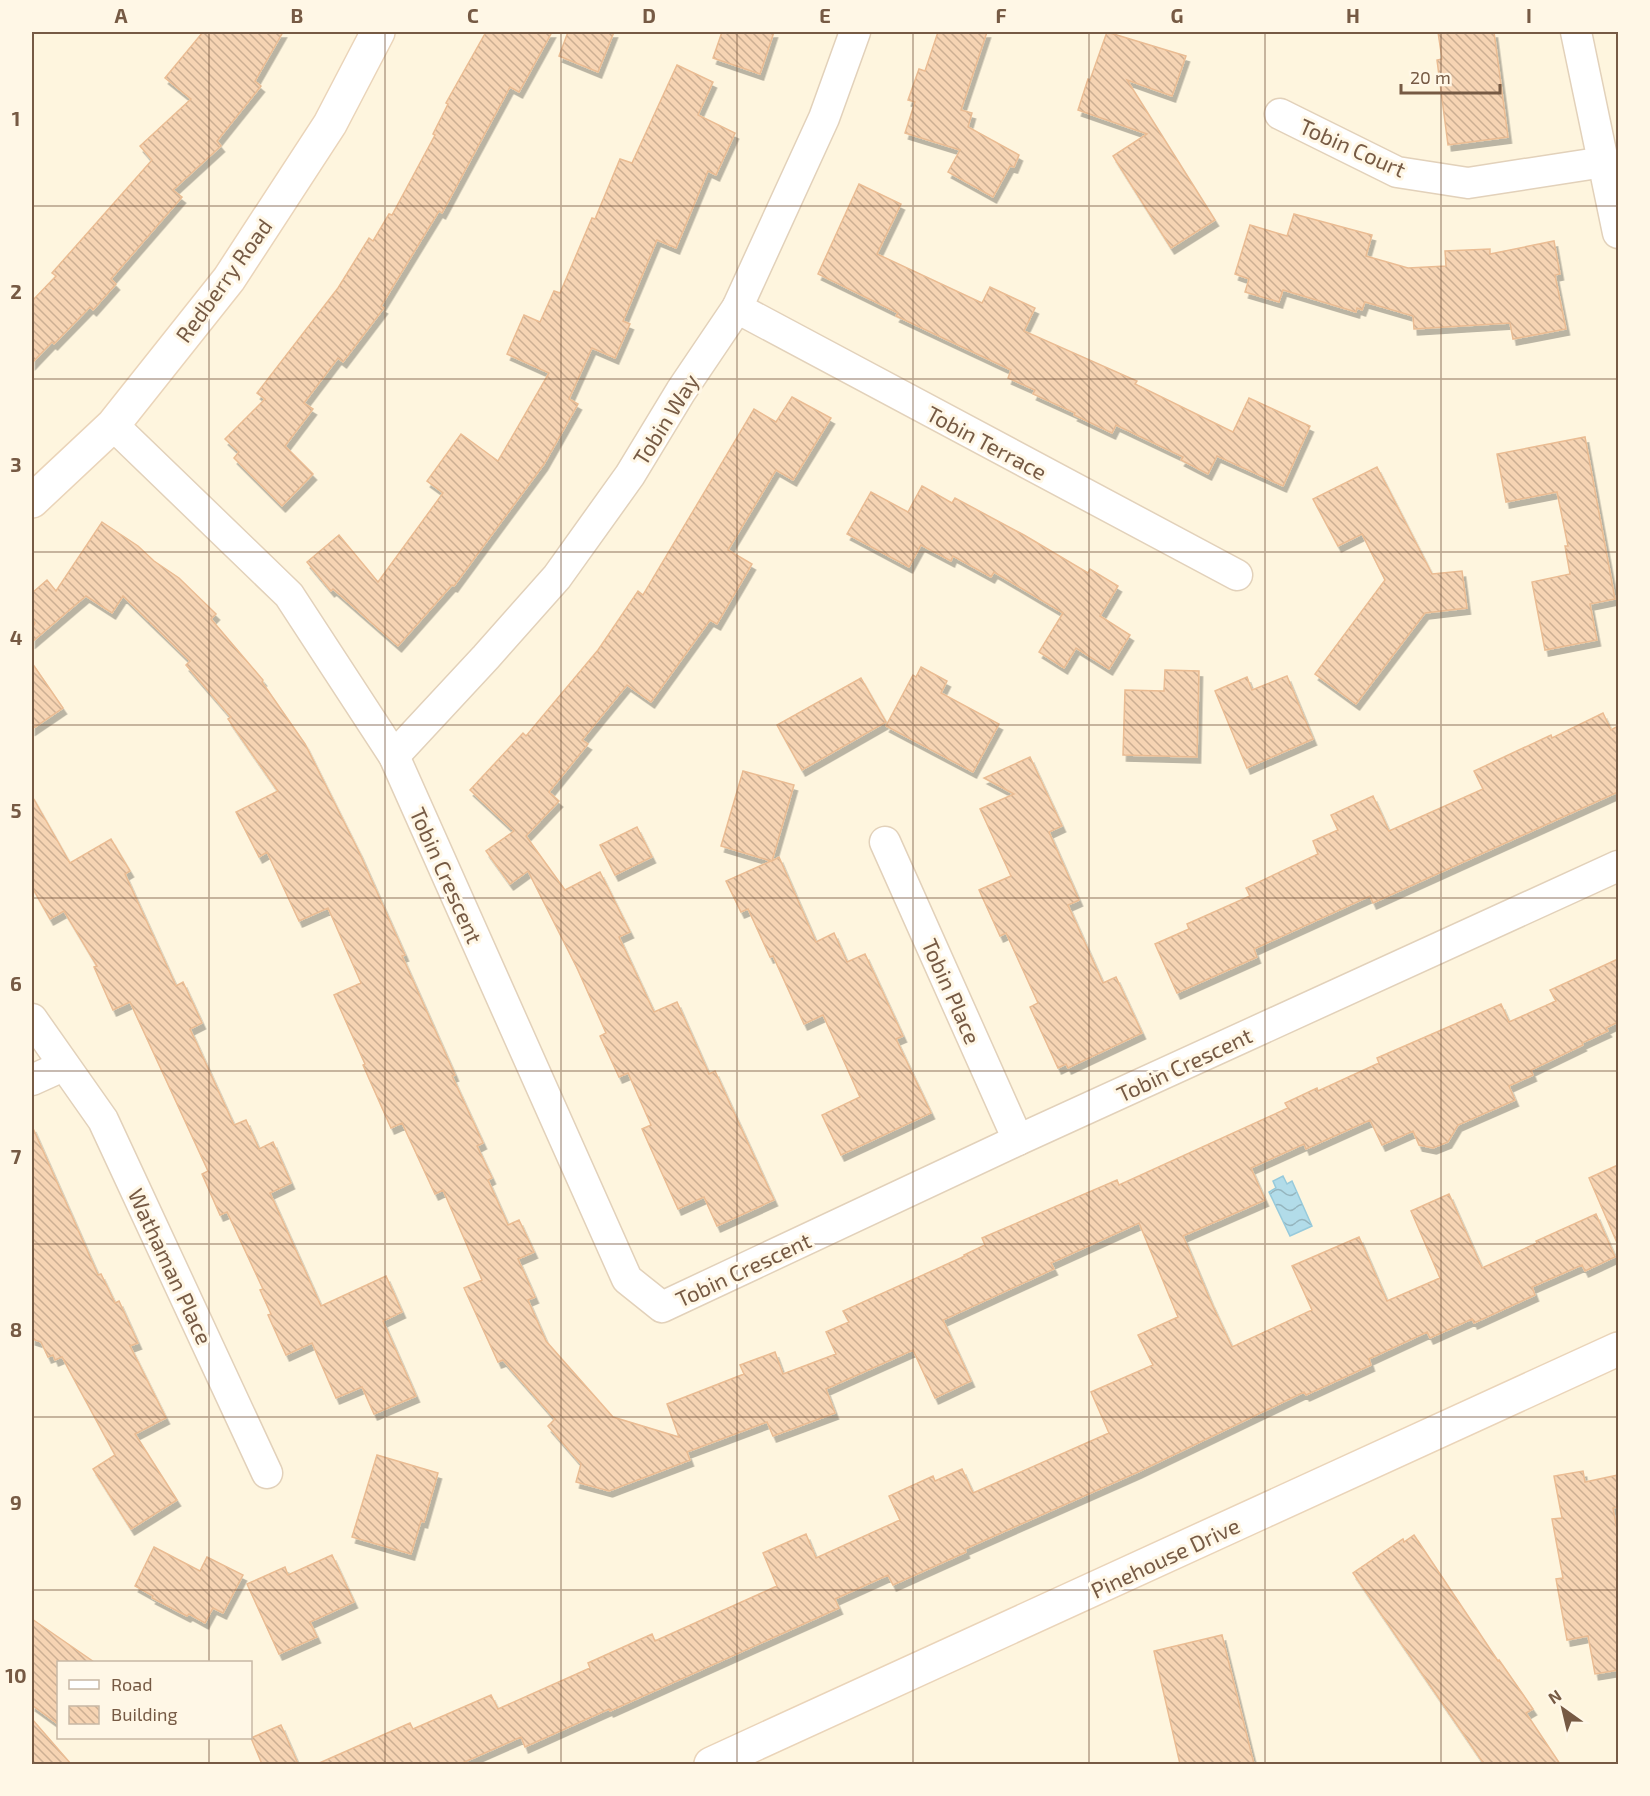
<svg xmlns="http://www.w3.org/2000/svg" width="1650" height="1796" viewBox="0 0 1650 1796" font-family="'Exo 2',sans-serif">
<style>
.water{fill:url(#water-waves);stroke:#97cadb;stroke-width:1.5}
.building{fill:url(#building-back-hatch);stroke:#eabc93;stroke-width:1.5;filter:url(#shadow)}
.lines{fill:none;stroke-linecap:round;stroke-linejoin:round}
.street-casing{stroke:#e2d1ba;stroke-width:33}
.secondary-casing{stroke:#ead4b9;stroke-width:36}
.street{stroke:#fff;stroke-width:30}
.secondary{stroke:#fff;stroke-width:33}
.grid{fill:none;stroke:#765a44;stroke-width:1.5;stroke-opacity:0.55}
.labels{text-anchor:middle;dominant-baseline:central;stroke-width:6;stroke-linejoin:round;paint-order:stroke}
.street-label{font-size:22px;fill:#765a44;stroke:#fff7e6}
.neatline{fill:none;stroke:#765a44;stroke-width:2}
.grid-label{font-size:20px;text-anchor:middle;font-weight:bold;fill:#765a44}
</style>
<defs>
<pattern id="water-waves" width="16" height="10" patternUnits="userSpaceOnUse" patternTransform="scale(1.5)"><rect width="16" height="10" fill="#b2dce9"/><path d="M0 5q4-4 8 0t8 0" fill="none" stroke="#95b5be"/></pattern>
<pattern id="building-back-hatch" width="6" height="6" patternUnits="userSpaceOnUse" patternTransform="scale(1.5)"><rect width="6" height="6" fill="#f6d4b3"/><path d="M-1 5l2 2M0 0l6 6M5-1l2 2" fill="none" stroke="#ccaf93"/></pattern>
<filter id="shadow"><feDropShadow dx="3.5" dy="6" stdDeviation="0" flood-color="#0004"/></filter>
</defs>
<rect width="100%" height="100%" fill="#fef5de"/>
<!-- water -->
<path class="water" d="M1283 1176 1287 1184 1292 1181 1312 1226 1290 1236 1269 1192 1276 1188 1273 1181Z"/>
<!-- building -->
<g class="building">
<path d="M203 32H283L255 81 261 86 217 141 221 146 173 190 182 197 111 279 116 284 93 310 90 307 54 344 52 342 32 363V301L56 276 52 273 152 160 140 146 191 99 165 78Z"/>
<path d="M486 32H552L519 92 510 87 442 213 439 211 381 306 384 308 343 362 338 358 304 403 313 409 285 446 313 474 282 506 234 458 239 452 225 439 265 399 257 393 338 288 369 238 373 241 389 214 392 215 435 135 433 134 448 104 446 103Z"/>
<path d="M568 32H614L598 72 559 56Z"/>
<path d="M722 32H774L760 74 713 58Z"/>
<path d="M938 32H987L961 110 972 113 968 127 1019 155 1014 167 1010 166 993 197 948 172 960 150 905 133 915 102 908 100 919 69 925 71Z"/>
<path d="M1107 32 1186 56 1172 96 1127 80 1215 220 1171 248 1113 156 1147 134 1078 110 1088 79 1090 80Z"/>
<path d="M1438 32H1494L1508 137 1448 145 1437 60 1442 59Z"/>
<path d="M677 65 713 82 698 115 735 133 716 175 708 171 676 248 657 240 623 321 630 324 615 358 592 348 569 399 578 404 544 464 454 586 452 585 398 646 333 589 331 591 307 562 339 535 378 582 443 493 427 481 461 434 498 461 549 373 507 354 524 315 540 322 554 291 560 293 592 218 595 219 620 159 632 163Z"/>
<path d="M859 184 901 204 877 254 982 303 990 287 1035 308 1024 331 1137 381 1135 384 1233 432 1249 398 1310 426 1283 486 1217 456 1208 474 1181 460 1183 457 1116 425 1112 433 1074 415 1075 413 1033 394 1035 390 1008 378 1011 370 896 316 898 313 818 274Z"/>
<path d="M1294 214 1372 235 1366 256 1408 268 1446 266 1445 251 1490 249V254L1554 241 1560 274 1555 275 1566 329 1513 339 1510 323 1414 329 1413 316 1365 302 1362 310 1357 308 1356 312 1283 290 1279 302 1245 292 1249 279 1235 274 1250 225 1287 236Z"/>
<path d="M792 397 831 418 793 480 776 470 728 550 752 564 717 624 710 620 651 702 627 685 582 740 588 744 549 792 559 801 526 836 565 890 600 872 630 932 619 937 654 1012 677 1002 709 1074 715 1071 774 1200 717 1226 704 1197 678 1209 642 1129 651 1125 628 1073 619 1077 600 1036 606 1033 577 968 528 871 510 884 486 851 514 831 470 790 523 733 526 736 598 650 638 591 643 595 754 409 776 422Z"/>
<path d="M1585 437 1615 599 1590 604 1597 640 1545 650 1532 582 1570 574 1565 546H1568L1557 492 1506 502 1497 454Z"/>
<path d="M1377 467 1432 574 1462 571 1467 608 1425 613 1356 704 1315 674 1385 580 1362 534 1338 546 1313 499Z"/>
<path d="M922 486 952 503 955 498 1024 535 1088 573 1090 569 1118 586 1100 616 1130 635 1109 669 1076 648 1064 668 1039 652 1063 613 994 572 991 577 953 556 951 561 921 545 909 567 847 534 871 492 908 512Z"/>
<path d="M102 522 138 546 154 561 179 578 216 614 211 619 263 680 262 682 305 744 359 852 405 955 402 956 455 1075 452 1076 483 1143 477 1146 492 1178 488 1180 508 1225 519 1220 534 1252 518 1259 535 1297 528 1300 546 1341 613 1417 679 1437 667 1404 744 1374 740 1365 775 1352 783 1374 836 1354 826 1332 849 1322 843 1311 965 1256 964 1255 985 1245 982 1238 1117 1180 1119 1185 1288 1108 1285 1103 1317 1088 1318 1091 1379 1063 1377 1058 1501 1004 1509 1022 1556 1001 1550 990 1618 959V1022L1606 1028 1608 1031 1582 1043 1583 1045 1531 1070 1533 1075 1509 1086 1515 1100 1458 1125 1448 1142 1433 1148 1419 1145 1413 1131 1382 1145 1370 1120 1306 1149 1304 1144 1251 1168 1265 1200 1183 1236 1210 1300 1232 1347 1312 1310 1292 1266 1359 1237 1387 1301 1440 1278 1411 1211 1449 1194 1482 1268 1537 1243 1536 1241 1596 1214 1615 1257 1585 1271 1582 1265 1532 1287 1535 1295 1474 1323 1472 1319 1430 1338 1427 1332 1369 1359 1371 1365 1306 1395 1304 1392 1138 1472 965 1549 966 1552 893 1585 888 1575 835 1599 839 1608 610 1711 609 1709 525 1747 521 1737 460 1764H317L410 1723 413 1729 491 1695 498 1709 590 1668 588 1663 652 1634 655 1641 777 1586 763 1553 806 1534 816 1558 900 1520 889 1496 933 1476 935 1481 962 1469 973 1493 1109 1433 1091 1392 1153 1365 1138 1335 1178 1317 1139 1223 1051 1263 1054 1269 943 1320 971 1381 935 1398 913 1350 826 1389 835 1413 773 1436 767 1422 687 1452 690 1460 609 1491 576 1482 581 1464 548 1426 555 1419 503 1360 498 1362 464 1288 482 1280 443 1190 435 1194 402 1123 391 1128 363 1065 365 1064 334 995 361 983 328 908 299 921 267 852 259 857 236 812 278 791 228 719 231 717 186 665 190 661 123 596 112 613 86 596 32 642V628L35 623 32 619V593L47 580 56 591Z"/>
<path d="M32 663 63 708 32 729Z"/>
<path d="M921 667 947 681 941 693 999 724 973 772 886 726 913 675 916 677Z"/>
<path d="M1165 670 1199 671 1197 757 1123 755 1125 690 1164 691Z"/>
<path d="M1287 676 1313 739 1247 768 1215 691 1247 677 1252 690Z"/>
<path d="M861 678 886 722 802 770 777 725Z"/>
<path d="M1603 713 1611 730 1618 726V792L1373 903 1370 896 1254 949 1257 957 1177 993 1155 944 1189 929 1187 924 1250 896 1246 888 1318 854 1313 841 1338 830 1331 815 1373 796 1389 831 1483 789 1474 771 1551 735 1552 738Z"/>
<path d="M1030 757 1062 826 1049 832 1079 900 1068 905 1103 983 1116 977 1142 1033 1068 1068 1066 1064 1058 1068 1030 1007 1038 1003 1006 933 1000 936 979 890 1011 876 980 809 1014 794 984 778Z"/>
<path d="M743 771 794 785 772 861 779 857 816 942 834 933 847 962 865 954 903 1036 896 1039 931 1113 841 1155 822 1115 860 1097 823 1015 804 1024 773 956 770 957 748 909 741 912 726 881 771 861 721 846Z"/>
<path d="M32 796 70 863 111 839 130 871 125 874 176 986 183 982 202 1023 190 1029 234 1125 246 1120 259 1149 273 1142 291 1183 270 1193 321 1306 386 1276 402 1312 383 1321 416 1396 374 1414 362 1387 336 1398 312 1343 286 1355 268 1315 271 1314 260 1290 263 1289 227 1212 220 1215 202 1174 208 1171 130 1002 113 1010 94 967 97 966 64 911 50 919 32 887Z"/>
<path d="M637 827 652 857 615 875 600 845Z"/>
<path d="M32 1126 98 1275 101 1274 115 1303 119 1301 138 1343 130 1346 166 1418 135 1434 177 1500 131 1529 93 1469 115 1455 62 1357 55 1360 53 1355 48 1357 41 1342 32 1339Z"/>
<path d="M1618 1165V1245L1589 1178Z"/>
<path d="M377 1455 438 1473 424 1522 421 1521 411 1554 352 1537Z"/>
<path d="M1583 1471 1585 1482 1618 1475V1507L1613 1508 1618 1535V1670L1595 1674 1588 1636 1567 1640 1556 1579 1563 1578 1552 1519 1562 1518 1554 1476Z"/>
<path d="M1414 1535 1498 1661 1499 1660 1533 1709 1526 1713 1560 1764H1484L1353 1573 1403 1539 1404 1542Z"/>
<path d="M154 1547 200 1571 207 1557 243 1575 223 1613 213 1608 205 1623 189 1614 187 1616 152 1598 153 1596 135 1586Z"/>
<path d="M332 1555 354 1602 310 1622 317 1637 279 1654 247 1584 285 1567 288 1575Z"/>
<path d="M32 1619 94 1662H58V1724L32 1705Z"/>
<path d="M1222 1635 1254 1764H1180L1154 1651Z"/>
<path d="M32 1719 71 1764H32Z"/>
<path d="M281 1725 298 1764H262L251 1738Z"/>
</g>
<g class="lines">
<!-- street casing -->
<g class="street-casing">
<g id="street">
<path d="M1576 32 1618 233"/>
<path d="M1280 114 1397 172 1468 183 1604 162"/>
<path d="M737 308 1237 575"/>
<path d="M113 425 289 595 394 756 627 1279 662 1307 1018 1140 1618 866"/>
<path d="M394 756 486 657 557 577 630 475 681 391 737 308 824 118 855 32"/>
<path d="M885 842 1018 1140"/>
<path d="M32 1019 103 1120 267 1473"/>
<path d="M32 1080 63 1066"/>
</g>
</g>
<!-- secondary casing -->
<g class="secondary-casing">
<g id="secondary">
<path d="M32 501 113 425 229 279 330 124 378 32"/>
<path d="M711 1764 1618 1349"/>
</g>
</g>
<!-- street -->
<use href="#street" class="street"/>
<!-- secondary -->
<use href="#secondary" class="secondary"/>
</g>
<!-- grid -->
<path class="grid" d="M209 32V1662M385 32V1764M561 32V1764M737 32V1764M913 32V1764M1089 32V1764M1265 32V1764M1441 32V1764M32 206H1618M32 379H1618M32 552H1618M32 725H1618M32 898H1618M32 1071H1618M32 1244H1618M32 1417H1618M32 1590H1618M209 1738V1764"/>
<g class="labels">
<!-- street labels -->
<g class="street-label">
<text transform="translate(1353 147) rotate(24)">Tobin Court</text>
<text transform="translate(223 280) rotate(-54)">Redberry Road</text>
<text transform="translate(665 419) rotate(-58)">Tobin Way</text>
<text transform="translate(987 442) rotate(28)">Tobin Terrace</text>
<text transform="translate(447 875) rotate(66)">Tobin Crescent</text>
<text transform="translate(952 991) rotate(66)">Tobin Place</text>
<text transform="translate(1184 1064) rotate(-25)">Tobin Crescent</text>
<text transform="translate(171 1266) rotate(65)">Wathaman Place</text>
<text transform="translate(743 1269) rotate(-25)">Tobin Crescent</text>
<text transform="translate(1165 1557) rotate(-25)">Pinehouse Drive</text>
</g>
</g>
<!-- border -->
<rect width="1650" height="1796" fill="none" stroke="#fff7e6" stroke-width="66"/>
<!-- legend -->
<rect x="57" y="1661" width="195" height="78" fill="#fff7e6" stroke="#c8b8a5" stroke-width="1.5"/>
<rect x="69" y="1680" width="30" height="9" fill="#ffffff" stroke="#c8b8a5" stroke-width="1.5"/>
<text x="111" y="1691" font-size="18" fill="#765a44">Road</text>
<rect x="69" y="1706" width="30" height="18" fill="url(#building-back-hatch)" stroke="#c8b8a5" stroke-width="1.5"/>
<text x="111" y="1721" font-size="18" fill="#765a44">Building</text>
<!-- north arrow -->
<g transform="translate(1563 1709) rotate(326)" stroke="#fff7e6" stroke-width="4.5" paint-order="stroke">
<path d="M0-4.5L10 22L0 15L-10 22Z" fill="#765a44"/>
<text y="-9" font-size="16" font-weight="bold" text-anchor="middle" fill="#765a44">N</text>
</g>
<!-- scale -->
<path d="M1401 84v9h99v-9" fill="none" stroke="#765a44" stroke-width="3"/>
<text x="1410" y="84" font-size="18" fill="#765a44" stroke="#fff7e6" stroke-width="4.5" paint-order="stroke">20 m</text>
<rect x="33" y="33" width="1584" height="1730" class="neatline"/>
<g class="grid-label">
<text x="121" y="23">A</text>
<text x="297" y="23">B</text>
<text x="473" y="23">C</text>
<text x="649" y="23">D</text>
<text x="825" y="23">E</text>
<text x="1001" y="23">F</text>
<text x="1177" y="23">G</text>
<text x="1353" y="23">H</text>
<text x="1529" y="23">I</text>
<text x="16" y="126">1</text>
<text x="16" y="299">2</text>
<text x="16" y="472">3</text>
<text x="16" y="645">4</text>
<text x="16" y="818">5</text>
<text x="16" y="991">6</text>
<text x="16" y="1164">7</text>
<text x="16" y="1337">8</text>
<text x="16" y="1510">9</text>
<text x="16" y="1683">10</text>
</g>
</svg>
